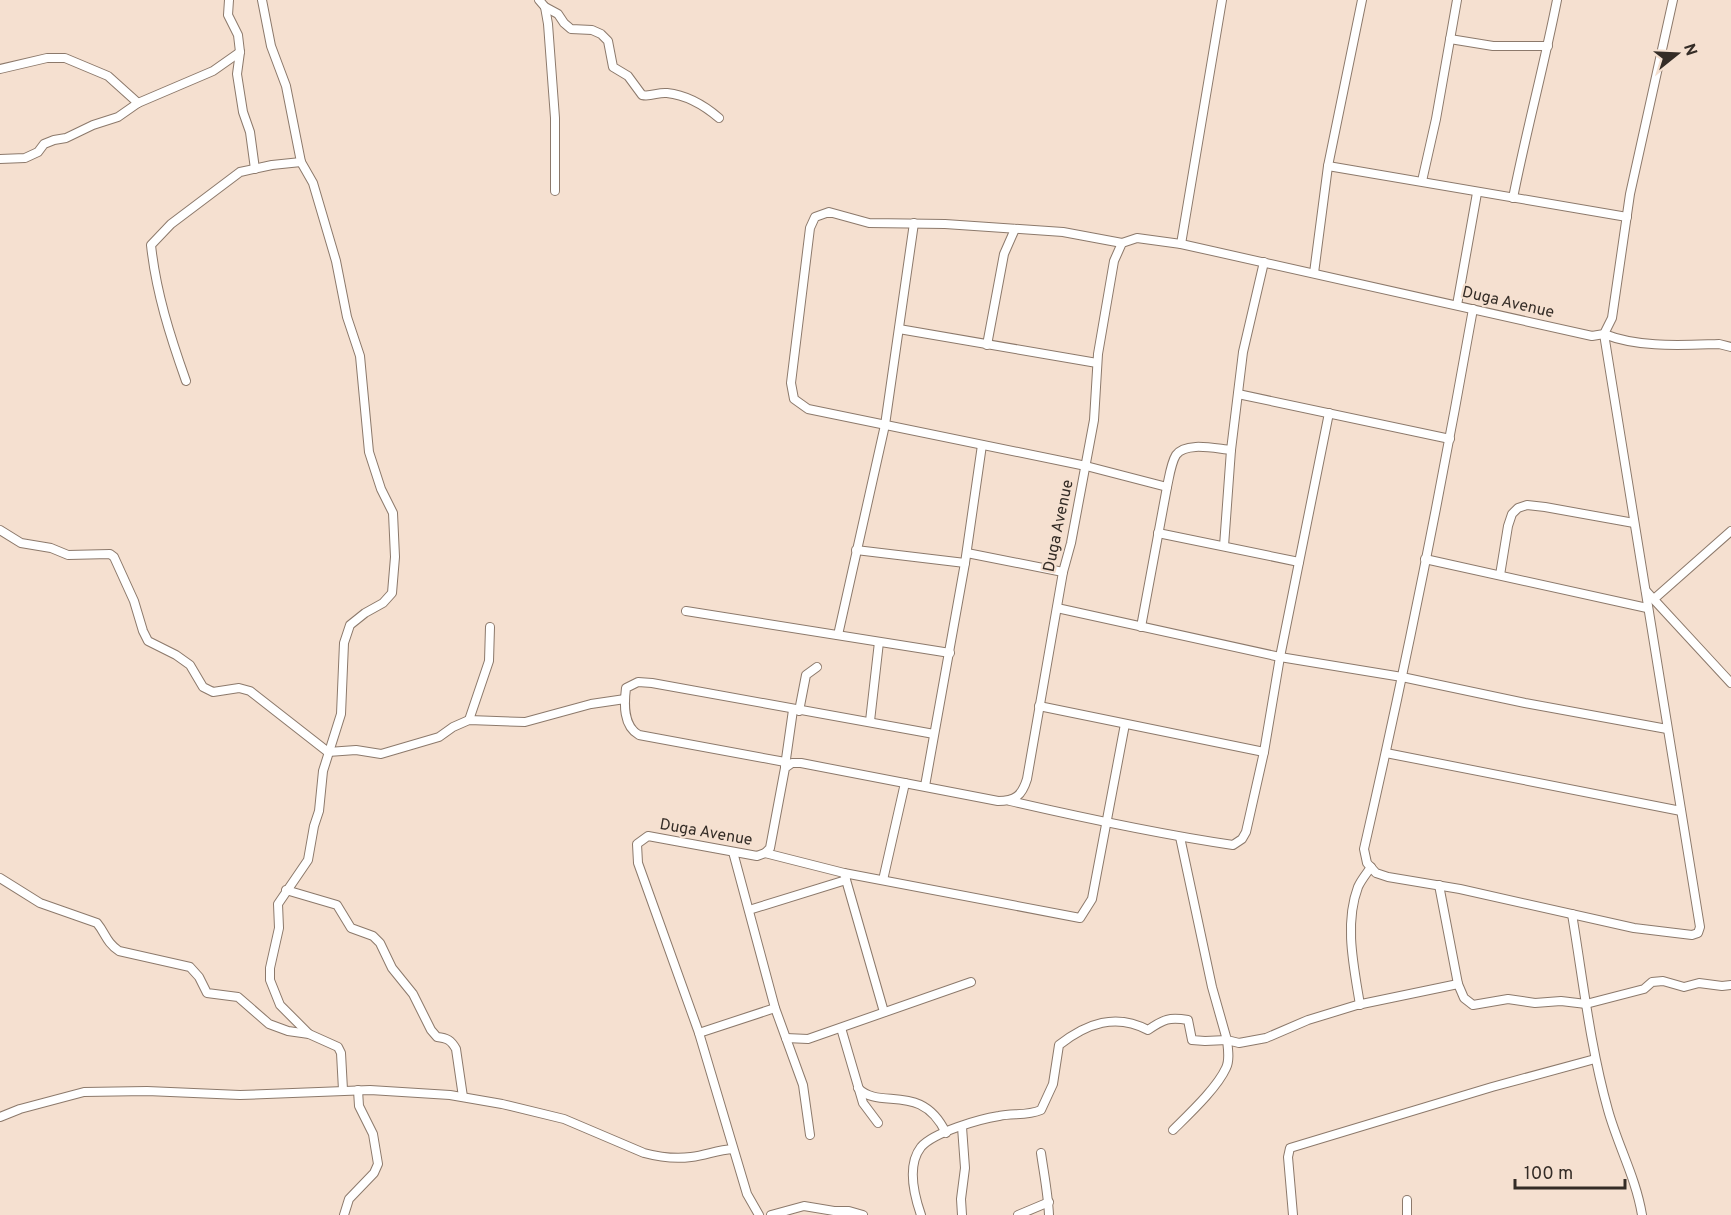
<svg xmlns="http://www.w3.org/2000/svg" width="1731" height="1215" viewBox="0 0 1731 1215" font-family="Overpass,sans-serif">
<style>
.lines{fill:none;stroke-linecap:round;stroke-linejoin:round}
.minor-casing{stroke:#8c796b;stroke-width:10}
.minor{stroke:#fff;stroke-width:8}
.labels{text-anchor:middle;dominant-baseline:central;stroke-width:4.5;stroke-linejoin:round;paint-order:stroke}
.street-label{font-size:16px;fill:#342c26;stroke:#f5e0d0}
</style>
<rect width="100%" height="100%" fill="#f5e0d0"/>
<g class="lines">
<!-- minor casing -->
<g class="minor-casing">
<g id="minor">
<path d="M229 0 228 15 238 35 240 52 237 74 243 112 250 132 255 169"/>
<path d="M262 0 271 46 286 86 301 162 313 183 336 261 347 317 360 356 369 452 381 489 393 513 395 557 392 593 383 603 365 613 350 625 344 643 341 714 323 771 319 811 314 826 308 860 278 904 279 928 270 968V980L280 1005 309 1034"/>
<path d="M539 0 545 7 548 24 555 118V191"/>
<path d="M545 7 558 14 564 23 571 29 592 30 601 34 608 41 613 67 628 76 642 95C651 97 658 92 667 93 686 95 705 106 719 118"/>
<path d="M1450 39 1493 46H1548"/>
<path d="M0 69 47 58H65L108 76 138 103"/>
<path d="M0 159 25 158 38 152 44 144 54 140 66 138 93 125 118 117 138 103 213 71 240 52"/>
<path d="M1328 166 1627 217"/>
<path d="M1422 181 1436 119 1457 0"/>
<path d="M1513 198C1526 132 1544 66 1557 0"/>
<path d="M1122 243 1063 232 945 224 869 223 829 212 815 217 810 228 791 383 794 399 808 409 1086 466 1167 487C1169 478 1171 463 1176 455 1186 441 1217 449 1231 450"/>
<path d="M1181 244 1222 0"/>
<path d="M1314 273 1328 166 1362 0"/>
<path d="M1457 305 1477 193"/>
<path d="M1473 309C1441 490 1405 670 1364 849L1367 863 1376 873 1388 877 1460 889 1634 928 1692 935 1698 933 1700 927 1604 334"/>
<path d="M899 329 1097 363"/>
<path d="M1604 334C1639 348 1682 345 1719 344L1731 347"/>
<path d="M987 345 1004 254 1015 229"/>
<path d="M186 381C170 336 156 292 151 245L171 224 240 172 272 165 301 162"/>
<path d="M1238 394 1450 439"/>
<path d="M0 530 21 543 51 548 68 555 110 554 114 557 134 601 143 631 148 641 176 655 190 665 203 687 213 692 239 688 250 691 328 752 356 750 381 754 439 737 453 727 469 720 525 722 591 704 625 699"/>
<path d="M1158 533 1299 562"/>
<path d="M1224 546 1231 450 1243 352 1264 262"/>
<path d="M856 550 965 563"/>
<path d="M967 553 1063 572"/>
<path d="M1425 559 1647 608"/>
<path d="M1500 575 1508 526 1512 514 1518 508 1527 505 1545 507 1634 523"/>
<path d="M1646 591 1731 683"/>
<path d="M1654 599 1731 531"/>
<path d="M1057 608 1280 657 1402 677 1525 703 1667 729"/>
<path d="M686 611 950 653"/>
<path d="M1141 627 1167 487"/>
<path d="M838 635 885 425 914 223"/>
<path d="M1039 706 1264 752"/>
<path d="M799 711 806 675 817 667"/>
<path d="M469 720 489 661 490 627"/>
<path d="M870 721 879 642"/>
<path d="M1386 753 1681 811"/>
<path d="M785 762 639 735C623 726 624 704 626 688L638 682 652 683 934 734"/>
<path d="M785 766 793 710"/>
<path d="M925 786 965 563 982 445"/>
<path d="M1010 801C1084 818 1158 834 1233 845L1242 839 1246 832 1264 752 1280 657 1329 413"/>
<path d="M1180 837 1212 987 1227 1040 1239 1043 1266 1038 1308 1020 1357 1005 1458 984"/>
<path d="M733 852 775 1008 803 1085 810 1135"/>
<path d="M765 853 844 873 1080 918 1092 899 1125 724"/>
<path d="M844 873 884 1012"/>
<path d="M0 878 40 903 97 923C106 934 106 942 119 951L190 967 199 977 207 993 238 997 269 1024 288 1031 309 1034 338 1047 341 1053 343 1090"/>
<path d="M883 880 905 783"/>
<path d="M1439 885 1458 984 1464 998 1473 1005 1508 999 1535 1003 1561 1001 1586 1004 1644 989 1652 982 1663 981 1684 987 1699 983 1722 986 1731 985"/>
<path d="M286 890 337 905 351 928 373 936 380 943 392 968 413 994 431 1030 437 1037C447 1038 451 1040 456 1049L463 1097"/>
<path d="M749 910 846 880"/>
<path d="M1572 914C1583 980 1590 1046 1608 1110 1618 1146 1636 1178 1642 1215"/>
<path d="M1360 1005C1354 967 1344 924 1358 887 1361 880 1367 873 1371 867"/>
<path d="M841 1028 863 1103 878 1123"/>
<path d="M699 1033 775 1008"/>
<path d="M786 1038 808 1039 971 982"/>
<path d="M858 1088C880 1111 921 1081 946 1133"/>
<path d="M0 1117 20 1109 84 1092 147 1091 240 1095 370 1090 450 1095 502 1104 564 1119 644 1153C659 1157 676 1159 691 1157 707 1155 717 1150 733 1149"/>
<path d="M962 1127 965 1168 961 1199 962 1215"/>
<path d="M1041 1153C1044 1174 1048 1194 1049 1215"/>
<path d="M1407 1200V1215"/>
<path d="M344 1215 349 1199 374 1173 378 1164 373 1134 359 1106 358 1090"/>
<path d="M759 1215 747 1194 699 1033 638 863 637 844 648 836 757 856 765 853 770 848 785 768 792 763H801L998 801C1016 801 1022 795 1027 779L1063 572 1071 543 1094 420 1098 354 1114 261 1122 243 1137 238 1181 244 1592 336 1604 334 1612 318 1630 194 1673 0"/>
<path d="M771 1215 804 1206 834 1211H849L863 1215"/>
<path d="M921 1215C914 1195 907 1165 921 1147 934 1132 980 1119 999 1116 1013 1113 1027 1116 1041 1110L1053 1084 1059 1045C1087 1023 1116 1013 1148 1030 1164 1019 1169 1017 1188 1020L1192 1040 1205 1041 1227 1040C1228 1049 1230 1060 1226 1068 1217 1088 1189 1114 1173 1130"/>
<path d="M1018 1215 1049 1202"/>
<path d="M1293 1215 1288 1157 1290 1148 1492 1087 1595 1059"/>
</g>
</g>
<!-- minor -->
<use href="#minor" class="minor"/>
</g>
<g class="labels">
<!-- street labels -->
<g class="street-label">
<text transform="translate(1508 303) rotate(13)">Duga Avenue</text>
<text transform="translate(1059 526) rotate(-78)">Duga Avenue</text>
<text transform="translate(706 833) rotate(10)">Duga Avenue</text>
</g>
</g>
<!-- north arrow -->
<g transform="translate(1677 54) rotate(72)" stroke="#f5e0d0" stroke-width="4.5" paint-order="stroke">
<path d="M0-4.5L10 22L0 15L-10 22Z" fill="#342c26"/>
<text y="-9" font-size="16" font-weight="bold" text-anchor="middle" fill="#342c26">N</text>
</g>
<!-- scale -->
<path d="M1515 1179v9h110v-9" fill="none" stroke="#342c26" stroke-width="3"/>
<text x="1524" y="1179" font-size="18" fill="#342c26" stroke="#f5e0d0" stroke-width="4.5" paint-order="stroke">100 m</text>
</svg>
